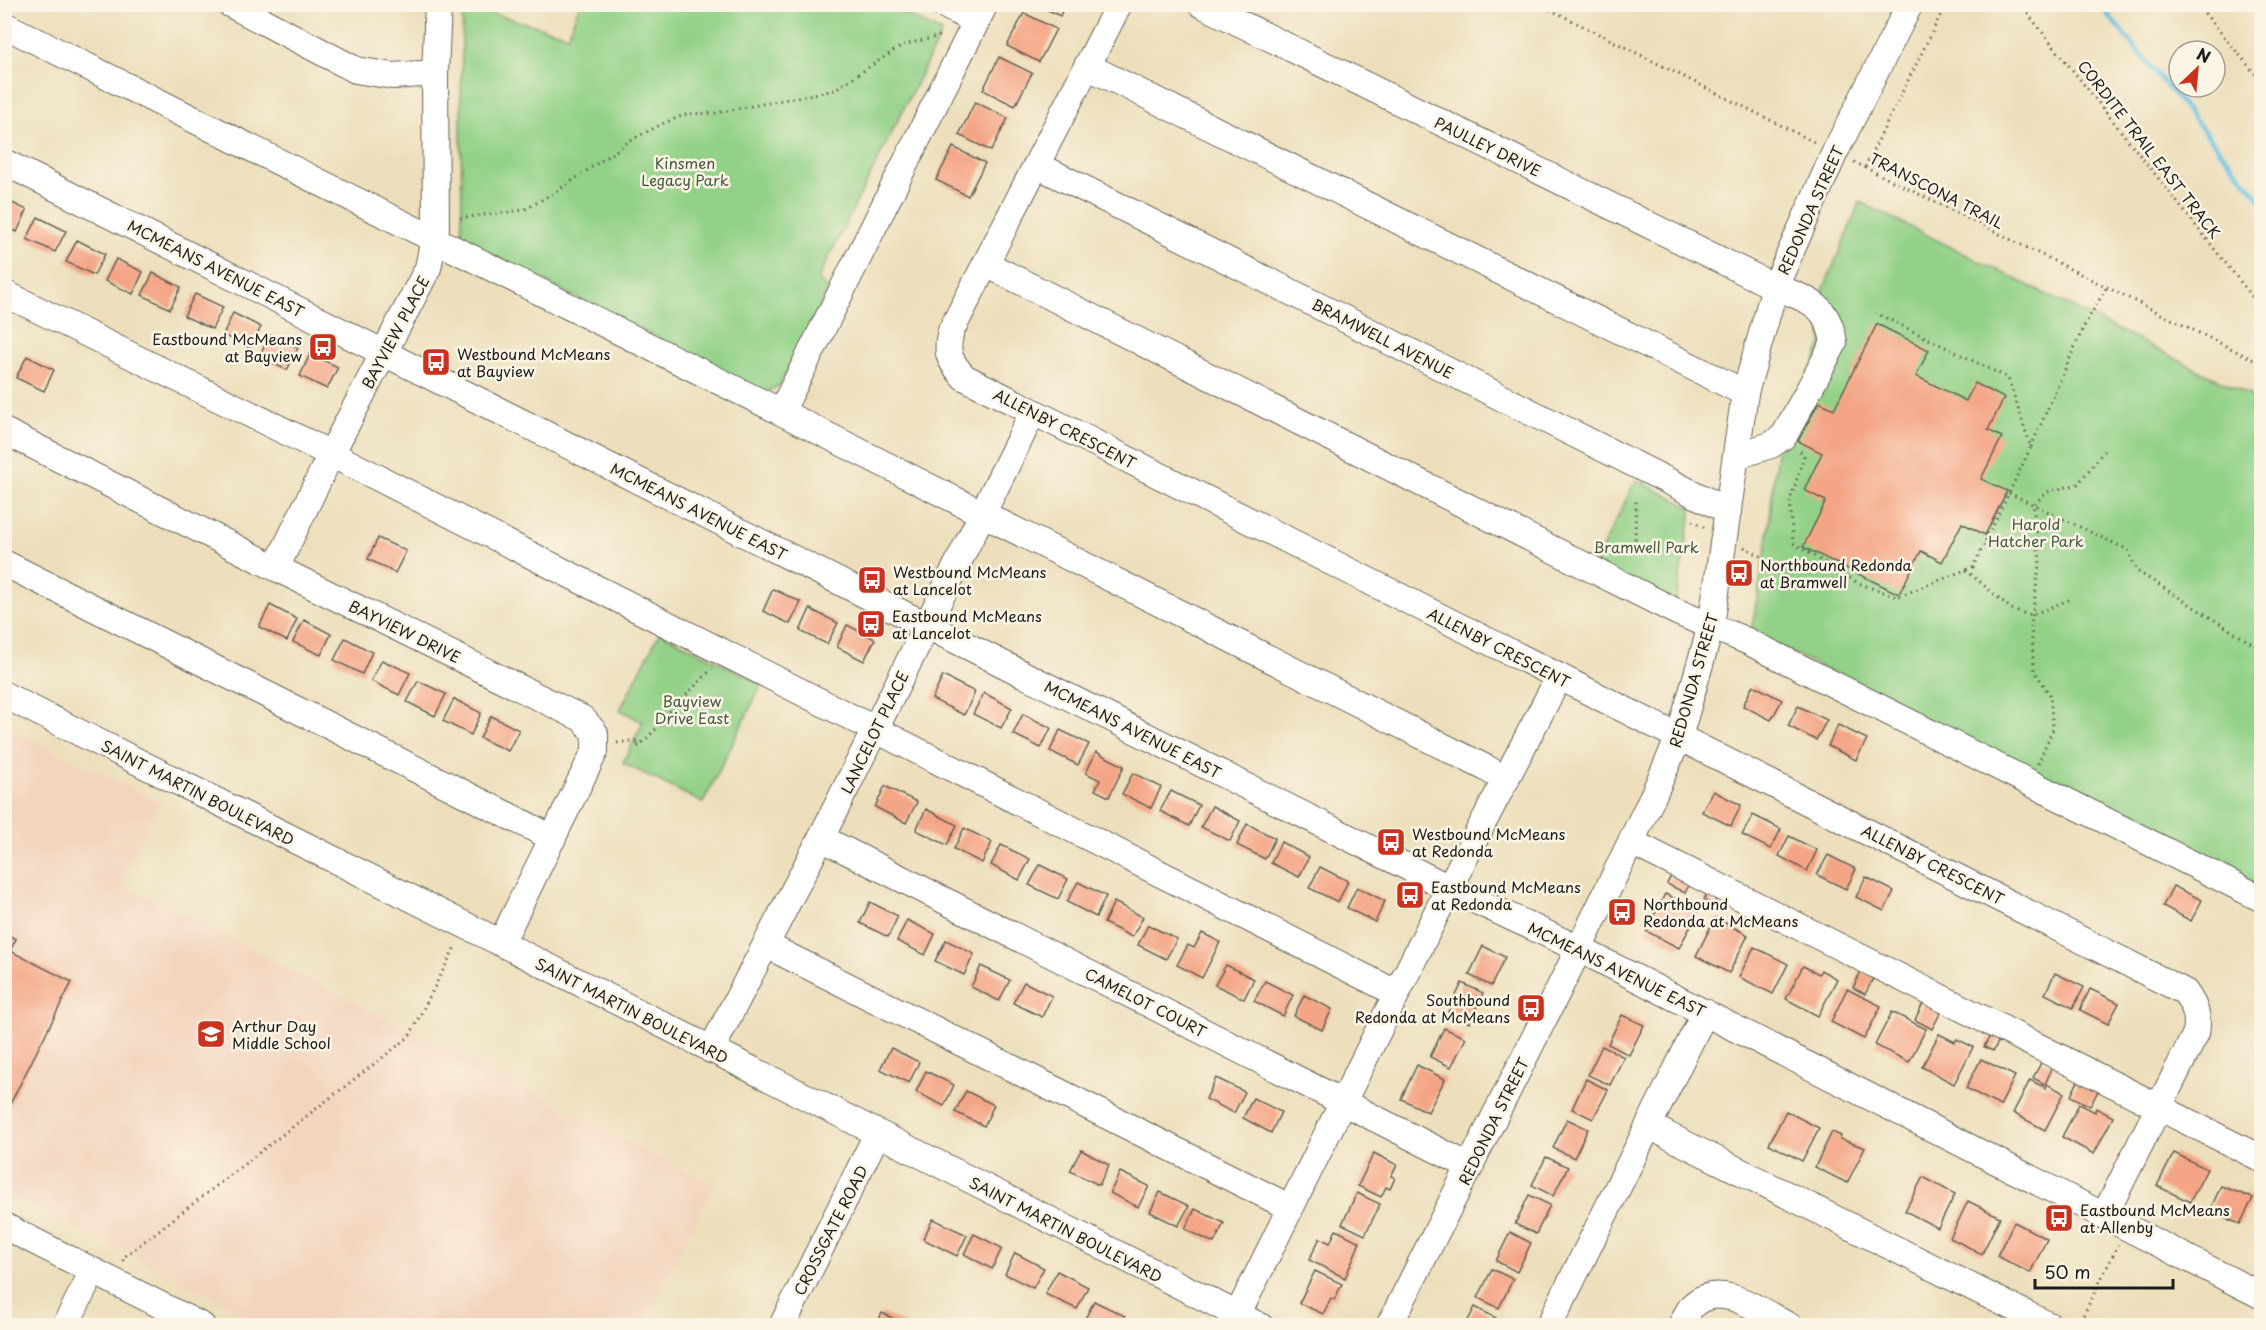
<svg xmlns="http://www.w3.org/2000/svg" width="2266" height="1330" viewBox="0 0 2266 1330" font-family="'Playpen Sans',sans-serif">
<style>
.built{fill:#f3d4be}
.green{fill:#92d187;stroke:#577652;stroke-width:1.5}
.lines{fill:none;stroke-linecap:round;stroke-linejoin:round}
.stream{stroke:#63c1e1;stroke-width:5}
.building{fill:#f4a585}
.minor-casing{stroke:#656054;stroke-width:28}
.path{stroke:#656054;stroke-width:3;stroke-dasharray:1.5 4.5;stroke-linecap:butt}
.minor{stroke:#fff;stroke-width:26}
.labels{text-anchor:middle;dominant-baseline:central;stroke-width:5;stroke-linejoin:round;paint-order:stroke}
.street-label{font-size:15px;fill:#1c1c1c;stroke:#fcf5e5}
.park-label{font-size:15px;fill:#455b41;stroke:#fcf5e5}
.poi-label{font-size:15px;fill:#1c1c1c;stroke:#fcf5e5;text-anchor:start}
</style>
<rect width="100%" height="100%" fill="#fcf5e5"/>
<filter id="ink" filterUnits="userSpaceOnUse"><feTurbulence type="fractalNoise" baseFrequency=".0167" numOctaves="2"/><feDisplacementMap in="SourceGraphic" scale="12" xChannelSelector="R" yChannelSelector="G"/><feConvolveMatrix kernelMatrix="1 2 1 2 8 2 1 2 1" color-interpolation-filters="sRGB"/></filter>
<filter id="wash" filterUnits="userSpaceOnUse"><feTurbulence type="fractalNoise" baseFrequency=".008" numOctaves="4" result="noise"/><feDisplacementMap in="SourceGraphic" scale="24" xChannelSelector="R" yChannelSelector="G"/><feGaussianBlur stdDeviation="1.35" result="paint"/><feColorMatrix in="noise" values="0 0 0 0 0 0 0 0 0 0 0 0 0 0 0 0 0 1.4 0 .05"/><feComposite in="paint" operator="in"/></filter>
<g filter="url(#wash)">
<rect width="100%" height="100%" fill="#eddfbc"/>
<!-- built -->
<path class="built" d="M4 726 159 802 121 884 715 1185 642 1325 326 1326 313 1319 300 1325H256L236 1309 5 1193Z"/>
<!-- green -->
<g class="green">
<path d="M580 4 887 5 942 32 818 279 828 290 780 385 765 393 462 240 461 94 463 5 568 35Z"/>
<path d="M1860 202 2261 401V887L1751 632 1767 543 1777 452 1822 344 1821 328 1812 317Z"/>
<path d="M1636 480 1692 508 1675 605 1594 564Z"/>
<path d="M660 632 762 684 703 803 623 763 643 722 620 710Z"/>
</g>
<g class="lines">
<!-- stream -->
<path class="stream" d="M2099 4 2262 201"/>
</g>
<g id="blocks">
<!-- building -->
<g class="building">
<path d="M1036 4H1065L1060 16Z"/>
<path d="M1024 13 1056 29 1039 62 1007 46Z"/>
<path d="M999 57 1032 73 1015 106 983 90Z"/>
<path d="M975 102 1008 118 991 151 959 135Z"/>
<path d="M953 147 985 163 968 196 936 180Z"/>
<path d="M4 199 27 210 17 232 4 226Z"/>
<path d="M38 217 66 231 55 252 27 239Z"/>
<path d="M77 240 105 254 94 275 66 262Z"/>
<path d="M116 259 143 272 133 294 105 281Z"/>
<path d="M153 273 181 287 170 309 142 295Z"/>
<path d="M195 294 223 307 212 329 184 316Z"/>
<path d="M233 313 261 327 250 348 223 335Z"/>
<path d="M1877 324 1929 350 1916 376 1966 401 1975 383 2004 398 1988 430 2002 437 1981 479 2007 491 1985 535 1962 523 1942 562 1921 551 1899 594 1803 547 1826 501 1804 490 1822 453 1798 441 1819 402 1834 409Z"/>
<path d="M270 335 298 348 287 370 259 357Z"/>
<path d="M310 354 338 367 327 389 300 376Z"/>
<path d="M27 356 54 370 44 391 16 378Z"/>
<path d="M378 538 406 551 395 573 368 559Z"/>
<path d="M773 589 801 602 790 624 763 611Z"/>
<path d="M270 605 297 619 287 641 259 627Z"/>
<path d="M810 609 838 623 827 644 800 631Z"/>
<path d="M304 620 331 634 321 655 293 642Z"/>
<path d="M847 625 875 639 864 661 837 647Z"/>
<path d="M345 638 372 652 362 674 334 660Z"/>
<path d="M382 660 410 673 399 695 371 681Z"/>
<path d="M943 676 975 692 964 715 932 699Z"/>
<path d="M418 681 446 694 435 716 407 702Z"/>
<path d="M1753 685 1782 700 1771 720 1743 706Z"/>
<path d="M984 693 1012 708 1001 728 973 714Z"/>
<path d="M454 699 481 713 471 735 443 721Z"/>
<path d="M1798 706 1827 720 1816 740 1788 726Z"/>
<path d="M1023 714 1051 728 1041 748 1013 734Z"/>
<path d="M491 716 519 730 508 751 480 738Z"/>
<path d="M1838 725 1867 739 1856 760 1828 746Z"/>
<path d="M1060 730 1089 744 1078 765 1050 751Z"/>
<path d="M1096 752 1124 766 1109 797 1095 790 1100 780 1086 773Z"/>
<path d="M1133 773 1161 787 1151 808 1122 794Z"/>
<path d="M885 786 917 802 906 823 875 807Z"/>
<path d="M1171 791 1199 805 1189 826 1160 811Z"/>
<path d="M1713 791 1741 805 1731 826 1702 812Z"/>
<path d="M1212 806 1240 821 1230 841 1201 827Z"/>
<path d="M926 809 957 825 947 845 916 830Z"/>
<path d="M1753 815 1781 829 1771 849 1742 835Z"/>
<path d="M1247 824 1275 838 1265 859 1237 845Z"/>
<path d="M964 828 992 842 982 863 954 849Z"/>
<path d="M1789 836 1817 850 1807 871 1779 856Z"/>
<path d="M1281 842 1309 857 1299 877 1271 863Z"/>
<path d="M1001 845 1030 859 1019 880 991 865Z"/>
<path d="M1828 855 1856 869 1846 889 1817 875Z"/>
<path d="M1040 865 1068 879 1058 899 1029 885Z"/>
<path d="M1320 867 1348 881 1338 902 1309 888Z"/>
<path d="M1673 872 1691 881 1685 893 1667 884Z"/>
<path d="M1866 877 1894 891 1884 911 1856 897Z"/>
<path d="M1078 882 1106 896 1096 917 1067 902Z"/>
<path d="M2173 886 2202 900 2191 921 2163 906Z"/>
<path d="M1357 887 1385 901 1375 922 1347 908Z"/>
<path d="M1707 893 1717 898 1713 905 1704 900Z"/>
<path d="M1665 894 1699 910 1679 948 1646 931Z"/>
<path d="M870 902 898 916 888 937 860 923Z"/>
<path d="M1114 902 1143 917 1132 937 1104 923Z"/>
<path d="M1715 918 1748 935 1729 973 1696 956Z"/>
<path d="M907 920 935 934 925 955 897 941Z"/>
<path d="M1148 925 1177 939 1166 959 1138 945Z"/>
<path d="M4 933 16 939 10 951 72 982 4 1116Z"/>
<path d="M1202 933 1220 942 1202 978 1177 965 1188 945 1194 948Z"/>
<path d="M946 940 974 954 964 975 935 961Z"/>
<path d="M1483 946 1505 957 1491 986 1469 975Z"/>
<path d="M1754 947 1788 964 1773 994 1739 977Z"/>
<path d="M1226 965 1254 979 1244 999 1215 985Z"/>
<path d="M981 966 1010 980 999 1001 971 987Z"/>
<path d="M1803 966 1819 974 1821 970 1837 979 1818 1016 1786 999Z"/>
<path d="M1861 971 1874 977 1865 994 1853 988Z"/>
<path d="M2055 973 2084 987 2073 1008 2045 994Z"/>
<path d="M1265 981 1293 995 1283 1016 1254 1001Z"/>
<path d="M1024 982 1052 996 1042 1017 1013 1003Z"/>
<path d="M1462 983 1483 993 1469 1023 1448 1012Z"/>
<path d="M1847 989 1881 1006 1864 1039 1831 1022Z"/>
<path d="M2090 989 2119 1003 2108 1024 2080 1010Z"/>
<path d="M1304 995 1332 1009 1322 1030 1294 1016Z"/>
<path d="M1924 1001 1942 1010 1932 1029 1915 1020Z"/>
<path d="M1892 1012 1926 1029 1909 1062 1875 1045Z"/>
<path d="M1622 1015 1644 1025 1629 1055 1608 1044Z"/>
<path d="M1444 1028 1466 1038 1451 1067 1430 1057Z"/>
<path d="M1939 1034 1955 1042 1957 1039 1973 1047 1954 1084 1922 1067Z"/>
<path d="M1991 1034 2000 1039 1993 1051 1984 1047Z"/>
<path d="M1602 1046 1624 1057 1610 1085 1588 1075Z"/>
<path d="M891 1048 919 1062 909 1083 880 1069Z"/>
<path d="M1981 1059 2015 1076 2000 1106 1966 1088Z"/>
<path d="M2042 1061 2053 1066 2045 1084 2033 1078Z"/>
<path d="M1417 1065 1445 1079 1428 1112 1401 1099Z"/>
<path d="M926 1071 954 1085 944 1106 916 1092Z"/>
<path d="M1216 1078 1245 1092 1234 1113 1206 1099Z"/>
<path d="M1586 1079 1608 1090 1593 1119 1572 1109Z"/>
<path d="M2030 1080 2046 1088 2047 1084 2064 1093 2045 1130 2013 1113Z"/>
<path d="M2078 1081 2098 1091 2090 1106 2071 1096Z"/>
<path d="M966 1091 994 1105 984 1126 955 1112Z"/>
<path d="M1253 1098 1281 1112 1271 1133 1243 1118Z"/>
<path d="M2079 1104 2095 1112 2096 1108 2113 1117 2094 1154 2062 1137Z"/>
<path d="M1786 1111 1819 1128 1802 1161 1769 1144Z"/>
<path d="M1567 1119 1588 1129 1574 1158 1553 1148Z"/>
<path d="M1832 1132 1841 1136 1840 1139 1865 1148 1847 1183 1815 1167Z"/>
<path d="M1081 1150 1109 1165 1099 1185 1070 1171Z"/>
<path d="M1374 1153 1397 1165 1391 1176 1395 1178 1390 1189 1386 1187 1381 1197 1358 1186Z"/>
<path d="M2174 1153 2207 1169 2190 1202 2157 1186Z"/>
<path d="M1546 1157 1568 1167 1553 1196 1532 1185Z"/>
<path d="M1120 1172 1149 1186 1138 1207 1110 1193Z"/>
<path d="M1923 1177 1955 1194 1938 1228 1905 1211Z"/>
<path d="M2221 1186 2253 1198 2240 1224 2209 1212Z"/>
<path d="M1160 1192 1189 1206 1178 1226 1150 1212Z"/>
<path d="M1357 1193 1380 1204 1365 1235 1342 1224Z"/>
<path d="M1529 1195 1550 1205 1536 1234 1515 1224Z"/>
<path d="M1968 1201 2000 1217 1982 1254 1950 1238Z"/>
<path d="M1195 1209 1224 1223 1214 1243 1185 1229Z"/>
<path d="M933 1219 967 1235 957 1256 923 1239Z"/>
<path d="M2014 1222 2047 1239 2030 1273 1997 1256Z"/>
<path d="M1336 1230 1360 1242 1345 1278 1309 1260 1320 1238 1330 1243Z"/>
<path d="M1510 1232 1531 1243 1517 1272 1496 1261Z"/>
<path d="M974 1234 1002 1248 992 1269 964 1254Z"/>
<path d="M1015 1253 1044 1268 1033 1288 1005 1274Z"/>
<path d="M1492 1269 1513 1279 1499 1308 1478 1298Z"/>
<path d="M1057 1271 1088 1287 1077 1309 1045 1294Z"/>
<path d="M1315 1271 1342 1284 1334 1300 1331 1298 1323 1314 1299 1303Z"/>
<path d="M1094 1301 1125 1316 1120 1326H1088L1083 1323Z"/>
<path d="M1475 1307 1496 1318 1492 1326H1465Z"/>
<path d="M882 1313 908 1326H876Z"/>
</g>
</g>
</g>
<g filter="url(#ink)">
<use href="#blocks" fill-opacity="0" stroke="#656054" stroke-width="1.5"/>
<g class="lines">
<!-- minor casing -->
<g class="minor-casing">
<g id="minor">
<path d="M230 4 356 70 393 76 435 73"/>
<path d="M942 4 976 21"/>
<path d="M1119 4 951 331C945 353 949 360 964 377L2185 992C2195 1006 2199 1016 2196 1033L2104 1216"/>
<path d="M1201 4 1775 287C1809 300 1828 304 1834 343L1784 436 1771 445 1736 456"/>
<path d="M4 25 781 412 1486 768 1506 780"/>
<path d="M1087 66 1745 393"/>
<path d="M4 162 1449 888 1579 949 2262 1296"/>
<path d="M1037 165 1728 511"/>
<path d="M986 264 1677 612 1747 641 2262 899"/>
<path d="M4 293 331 454 1396 993"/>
<path d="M781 412 985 4"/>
<path d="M4 431 276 568 583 719 595 733V751L501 943"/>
<path d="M4 563 553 838"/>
<path d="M276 568 331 454 428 268 436 228 435 73 438 4"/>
<path d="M4 695 501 943 1260 1326"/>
<path d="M821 838 1471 1167"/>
<path d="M1631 842 2262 1159"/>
<path d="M766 945 1289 1207"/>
<path d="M711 1050 821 838 1033 412"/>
<path d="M1649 1126 2050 1326"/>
<path d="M4 1226 202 1326"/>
<path d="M65 1326 93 1271"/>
<path d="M782 1326 877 1134"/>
<path d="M1232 1326 1449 888 1559 677"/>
<path d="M1389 1326 1579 949 1652 798 1679 737 1711 626 1745 393 1775 287 1835 152 1910 4"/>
<path d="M1549 1326 1705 1012"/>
<path d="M1681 1326C1685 1319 1688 1310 1693 1305 1721 1279 1763 1313 1789 1326"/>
</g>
</g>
<!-- path -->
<g class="path">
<path d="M1539 4 1816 143"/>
<path d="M2020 4 2262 309"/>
<path d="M2197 4 2262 82"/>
<path d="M1854 162 2262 364"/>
<path d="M1865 167 1946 4"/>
<path d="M460 218 524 210 557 191 633 139 664 123 687 114 716 113 834 90 903 45 944 35"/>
<path d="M2031 447 2083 328 2106 288"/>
<path d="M1800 451 1804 456 1790 501 1793 543 1858 583 1897 597 1973 567 2031 447 2008 378 1876 313"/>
<path d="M2009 493 2128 550 2137 571 2262 650"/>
<path d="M1692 521 1704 527"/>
<path d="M1744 547 1761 556"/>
<path d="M1630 550 1635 539 1636 498"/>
<path d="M1966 570 2014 611 2032 615 2071 599"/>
<path d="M617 743 638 740 636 747 640 745 663 722 665 716 712 669"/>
<path d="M2038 764 2053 729 2050 695 2034 670 2031 624 2040 560 2033 505 2047 492 2078 484 2104 451"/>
<path d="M123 1261 124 1257 409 1037 456 945"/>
<path d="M2078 1326 2118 1245"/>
</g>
<!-- minor -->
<use href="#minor" class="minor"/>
</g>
</g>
<!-- icons -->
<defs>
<g id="bus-square" transform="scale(1.5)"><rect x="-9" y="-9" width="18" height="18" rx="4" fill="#c8321e" stroke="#fcf5e5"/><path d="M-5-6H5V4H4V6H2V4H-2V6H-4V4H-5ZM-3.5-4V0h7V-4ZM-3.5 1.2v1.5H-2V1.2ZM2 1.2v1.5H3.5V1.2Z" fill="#fff"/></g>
<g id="school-square" transform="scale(1.5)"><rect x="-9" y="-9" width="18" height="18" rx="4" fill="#c8321e" stroke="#fcf5e5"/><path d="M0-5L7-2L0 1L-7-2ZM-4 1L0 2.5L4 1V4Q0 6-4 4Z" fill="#fff"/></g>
</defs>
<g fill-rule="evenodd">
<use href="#bus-square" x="323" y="347"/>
<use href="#bus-square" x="436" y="362"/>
<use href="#bus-square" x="1739" y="573"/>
<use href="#bus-square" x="872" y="580"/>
<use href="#bus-square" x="871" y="624"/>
<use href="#bus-square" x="1391" y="842"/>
<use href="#bus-square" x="1410" y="895"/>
<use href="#bus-square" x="1622" y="912"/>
<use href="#bus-square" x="1531" y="1008"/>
<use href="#school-square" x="211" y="1034"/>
<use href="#bus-square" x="2059" y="1218"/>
</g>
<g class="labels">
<!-- street labels -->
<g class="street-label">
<text transform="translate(1488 146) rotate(26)">PAULLEY DRIVE</text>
<text transform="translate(2150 149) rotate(52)">CORDITE TRAIL EAST TRACK</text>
<text transform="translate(1937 190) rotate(27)">TRANSCONA TRAIL</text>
<text transform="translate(1810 210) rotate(-66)">REDONDA STREET</text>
<text transform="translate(216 268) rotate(27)">MCMEANS AVENUE EAST</text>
<text transform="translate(395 332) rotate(-62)">BAYVIEW PLACE</text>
<text transform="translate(1383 338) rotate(27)">BRAMWELL AVENUE</text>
<text transform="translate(1065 428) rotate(27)">ALLENBY CRESCENT</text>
<text transform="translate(699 511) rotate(27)">MCMEANS AVENUE EAST</text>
<text transform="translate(405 631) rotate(26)">BAYVIEW DRIVE</text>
<text transform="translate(1499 647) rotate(27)">ALLENBY CRESCENT</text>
<text transform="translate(1693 680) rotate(-74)">REDONDA STREET</text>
<text transform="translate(1133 729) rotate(27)">MCMEANS AVENUE EAST</text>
<text transform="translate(874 732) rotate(-64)">LANCELOT PLACE</text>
<text transform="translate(198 792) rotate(27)">SAINT MARTIN BOULEVARD</text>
<text transform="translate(1933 864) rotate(27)">ALLENBY CRESCENT</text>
<text transform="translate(1617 969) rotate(26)">MCMEANS AVENUE EAST</text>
<text transform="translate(1146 1002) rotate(27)">CAMELOT COURT</text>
<text transform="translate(632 1010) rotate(27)">SAINT MARTIN BOULEVARD</text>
<text transform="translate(1493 1121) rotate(-64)">REDONDA STREET</text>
<text transform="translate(1066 1229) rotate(27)">SAINT MARTIN BOULEVARD</text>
<text transform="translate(830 1230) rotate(-63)">CROSSGATE ROAD</text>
</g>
<!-- park labels -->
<g class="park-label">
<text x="685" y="162">Kinsmen<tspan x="685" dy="17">Legacy Park</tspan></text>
<text x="2036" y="523">Harold<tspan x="2036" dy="17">Hatcher Park</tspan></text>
<text x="1646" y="546">Bramwell Park</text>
<text x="692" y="700">Bayview<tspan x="692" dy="17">Drive East</tspan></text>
</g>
<!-- poi labels -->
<g class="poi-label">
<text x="302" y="338" text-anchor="end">Eastbound McMeans<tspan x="302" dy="17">at Bayview</tspan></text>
<text x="457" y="353">Westbound McMeans<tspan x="457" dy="17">at Bayview</tspan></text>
<text x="1760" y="564">Northbound Redonda<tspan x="1760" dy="17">at Bramwell</tspan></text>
<text x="893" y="571">Westbound McMeans<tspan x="893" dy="17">at Lancelot</tspan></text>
<text x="892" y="615">Eastbound McMeans<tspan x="892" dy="17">at Lancelot</tspan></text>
<text x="1412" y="833">Westbound McMeans<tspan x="1412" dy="17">at Redonda</tspan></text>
<text x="1431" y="886">Eastbound McMeans<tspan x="1431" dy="17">at Redonda</tspan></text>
<text x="1643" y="903">Northbound<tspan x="1643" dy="17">Redonda at McMeans</tspan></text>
<text x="1510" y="999" text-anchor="end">Southbound<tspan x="1510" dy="17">Redonda at McMeans</tspan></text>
<text x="232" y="1025">Arthur Day<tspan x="232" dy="17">Middle School</tspan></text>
<text x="2080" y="1209">Eastbound McMeans<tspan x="2080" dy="17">at Allenby</tspan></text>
</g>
</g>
<!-- margin -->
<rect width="2266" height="1330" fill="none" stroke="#fcf5e5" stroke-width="24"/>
<!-- north arrow -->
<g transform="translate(2197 69) rotate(26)"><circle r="28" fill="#fcf5e5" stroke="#a29e95" stroke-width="1.5"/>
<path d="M0-4.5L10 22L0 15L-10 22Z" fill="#c8321e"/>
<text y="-9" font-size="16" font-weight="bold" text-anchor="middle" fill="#1c1c1c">N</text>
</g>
<!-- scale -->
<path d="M2035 1279v9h138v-9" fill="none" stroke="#1c1c1c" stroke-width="3"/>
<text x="2044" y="1279" font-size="18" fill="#1c1c1c" stroke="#fcf5e5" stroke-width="4.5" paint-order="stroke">50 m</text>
</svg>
